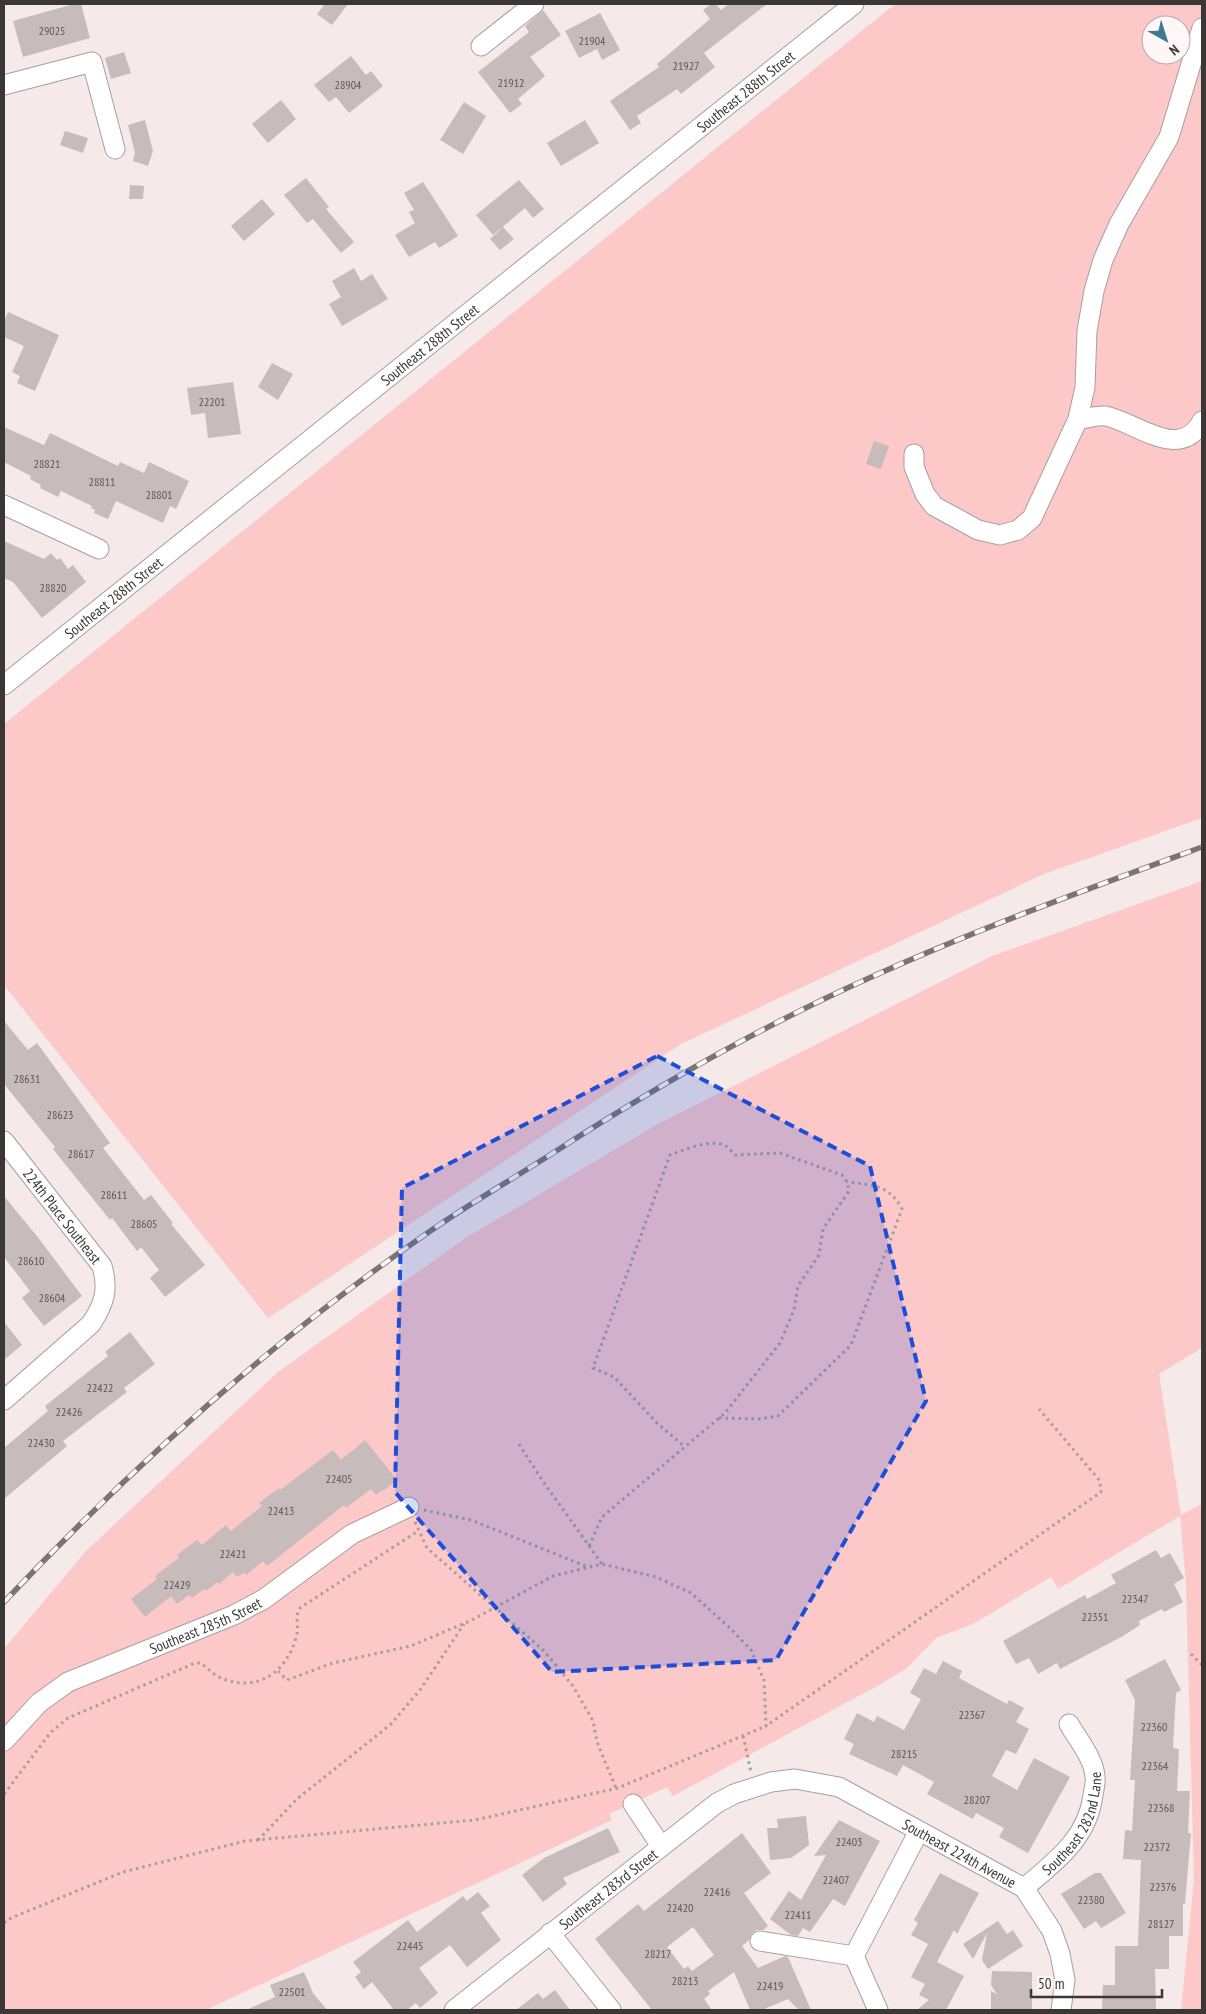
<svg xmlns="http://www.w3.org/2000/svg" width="1206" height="2014" viewBox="0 0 1206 2014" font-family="'PT Sans Narrow',sans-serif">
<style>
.green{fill:#fdc8c8;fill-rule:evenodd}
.building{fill:#c7bbbb;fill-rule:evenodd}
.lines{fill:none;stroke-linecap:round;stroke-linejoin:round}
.minor-casing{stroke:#a99e9e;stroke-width:21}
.path{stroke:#a79e9e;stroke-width:3;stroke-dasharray:2.5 4;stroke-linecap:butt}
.minor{stroke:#fff;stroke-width:19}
.rail-casing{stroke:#7b7474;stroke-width:5.5}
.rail{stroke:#fff7f7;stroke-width:4;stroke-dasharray:11;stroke-linecap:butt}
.marked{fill:#1d4ed8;fill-opacity:0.2;stroke:#1d4ed8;stroke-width:4;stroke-dasharray:10 6;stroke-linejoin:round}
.labels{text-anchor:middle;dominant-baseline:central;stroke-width:4.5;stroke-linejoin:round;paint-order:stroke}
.number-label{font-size:12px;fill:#5e5858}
.street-label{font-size:15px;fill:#3b3737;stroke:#fff7f7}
</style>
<rect width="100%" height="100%" fill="#f5e9e9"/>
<!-- green -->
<g class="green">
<path d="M895 4H1202V818L1044 874 681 1044 268 1318 4 985V724ZM1151 25H1181V55H1151Z"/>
<path d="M1202 881V1348L1159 1374 1181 1515 1202 1504V2010H1181L1194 1879 1186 1584 1180 1516 1058 1589 1051 1577 973 1624 936 1638 907 1668 877 1686 673 1796 667 1787 609 1814 612 1820 206 2010H4V1649L86 1551 278 1372 464 1239 656 1125 992 956Z"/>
</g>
<!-- building -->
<g class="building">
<path d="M74 4H81L90 38 23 57 13 21Z"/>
<path d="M325 4H348L332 25 317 14Z"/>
<path d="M711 4H716L721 10 729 4H767L704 53 715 67 681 94 677 89 637 116 641 123 630 130 610 101 659 67 657 64 710 19 703 10Z"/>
<path d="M543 10 561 35 530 57 545 76 518 99 522 104 510 113 478 72 529 32 525 26Z"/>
<path d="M600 13 620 50 602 60 597 49 579 58 565 31Z"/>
<path d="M124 52 131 73 111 79 105 58Z"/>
<path d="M351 56 366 75 371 71 383 86 349 113 336 97 329 102 314 85Z"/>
<path d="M281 100 296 119 268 143 252 124Z"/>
<path d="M464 102 486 116 463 154 440 140Z"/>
<path d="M145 120 153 151 148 166 133 161 135 153 128 125Z"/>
<path d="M585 120 599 143 561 166 547 143Z"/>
<path d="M65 131 88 138 83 153 60 145Z"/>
<path d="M306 178 329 207 326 209 354 242 341 253 313 219 307 223 284 195Z"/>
<path d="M519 180 544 209 533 218 525 208 493 235 476 215Z"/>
<path d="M423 182 458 236 439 248 435 242 409 257 395 235 415 223 409 212 414 210 404 193Z"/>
<path d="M130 185 144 186 143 199H129Z"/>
<path d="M262 199 275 214 244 241 231 226Z"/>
<path d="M503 227 514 239 500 250 490 239Z"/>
<path d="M354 268 361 281 372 274 388 299 342 326 329 304 341 297 332 281Z"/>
<path d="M8 312 59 335 35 391 17 383 20 376 12 372 24 346 4 337V322Z"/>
<path d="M272 363 293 374 278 400 258 387Z"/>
<path d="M233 382 241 434 208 438 205 413 191 415 187 388Z"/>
<path d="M4 427 44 445 50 433 118 466 120 462 144 473 149 462 189 481 176 509 170 506 163 523 116 501 108 519 94 513 95 510 91 508 92 506 61 491 58 497 40 488 41 485 30 479 31 476 4 462Z"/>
<path d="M874 441 889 446 881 469 866 464Z"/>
<path d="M4 541 44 559 51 553 57 560 60 558 68 569 73 565 86 582 42 618 13 582 4 578Z"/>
<path d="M4 1021 28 1050 37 1043 110 1143 103 1148 144 1200 151 1195 173 1223 171 1224 205 1265 165 1297 150 1278 159 1270 141 1247 137 1251 112 1218 110 1220 53 1149 55 1147 4 1084Z"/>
<path d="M4 1196 40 1240 82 1296 44 1326 22 1298 30 1291 4 1257Z"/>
<path d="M4 1322 22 1345 4 1360Z"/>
<path d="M130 1332 155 1364 124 1388 127 1392 63 1441 67 1446 4 1499V1448L48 1411 45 1406 108 1356 105 1352Z"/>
<path d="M365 1440 397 1480 383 1491 382 1490 376 1495 371 1489 346 1508 344 1505 267 1566 263 1561 246 1575 244 1572 237 1577 233 1572 219 1584 217 1582 206 1591 204 1589 192 1598 189 1595 177 1604 171 1596 145 1617 131 1599 157 1579 155 1576 179 1558 177 1555 197 1540 202 1545 226 1525 231 1531 262 1506 259 1503 279 1488 280 1490 333 1450 341 1460Z"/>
<path d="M1156 1550 1161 1558 1170 1553 1184 1578 1174 1584 1183 1602 1164 1612 1162 1609 1139 1621 1140 1625 1123 1636 1060 1669 1057 1663 1038 1674 1029 1658 1016 1664 1003 1641 1085 1595 1087 1599 1116 1583 1111 1575Z"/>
<path d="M1165 1659 1181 1690 1176 1693 1173 1748 1179 1749 1177 1791H1190L1188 1833H1191L1185 1904H1183V1936H1169V1969H1155L1156 2010H1102L1103 1985H1115V1946H1138L1141 1860 1123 1859 1125 1830 1132 1831 1135 1780H1130L1135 1700 1125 1680Z"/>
<path d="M943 1661 962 1671 959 1678 1007 1704 1009 1700 1024 1708 1016 1722 1029 1729 1016 1754 1006 1750 992 1776 1017 1790 1034 1758 1070 1777 1028 1853 999 1837 1004 1828 976 1813 973 1819 927 1794 934 1782 903 1765 897 1776 849 1754 854 1744 844 1739 857 1713 874 1722 877 1716 904 1730 921 1699 910 1693 924 1668 936 1674Z"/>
<path d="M806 1816 809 1845 791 1858 770 1860 767 1828H778L777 1819Z"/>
<path d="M839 1820 880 1841 845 1906 833 1899 810 1932 803 1928 798 1936 791 1935 770 1919 789 1891 801 1900 826 1855 814 1856Z"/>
<path d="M608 1828 620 1852 563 1878 567 1884 543 1902 522 1875 544 1858Z"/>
<path d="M742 1833 771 1873 744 1893 768 1926 763 1930H756L752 1934 749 1940 742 1946 758 1968 785 1956 788 1957 811 2010H799L788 1999 762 2010H750L734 1972 708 1991 710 1994 704 1999 712 2010H652L595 1939 638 1904 644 1911ZM693 1927 714 1955 692 1971 688 1966 684 1969 667 1947Z"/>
<path d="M940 1873 979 1893 957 1934 954 1930 937 1962 964 1976 946 2010H917L929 2000 919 1995 925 1984 911 1977 928 1944 911 1935 918 1923 914 1920Z"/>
<path d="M1095 1873H1101L1126 1913 1101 1928 1096 1921 1084 1929 1061 1894Z"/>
<path d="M478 1892 490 1906 481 1913 501 1940 467 1967 450 1945 419 1968 438 1993 420 2008 416 2003 407 2010H394L372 1982 364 1989 355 1977 361 1972 353 1962 408 1920 417 1932 463 1896 467 1901Z"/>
<path d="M998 1921 1007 1934 1013 1930 1023 1946 988 1969 982 1960 987 1933 973 1959 963 1944Z"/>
<path d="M992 1971 1032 1972V2010H991V1991L997 1994 991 1985Z"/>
<path d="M304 1972 313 1993 327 2010H246L275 1997 270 1985Z"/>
<path d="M555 1990 570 2010H516L538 1993 543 1999Z"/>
</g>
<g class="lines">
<!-- minor casing -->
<g class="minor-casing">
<g id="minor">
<path d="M481 46 534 4"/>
<path d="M4 85 92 62 115 149"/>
<path d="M1078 419C1086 419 1097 415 1105 416 1135 421 1180 463 1202 421"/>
<path d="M914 454V467L925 494 934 506 978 530 1000 535 1018 530 1032 518 1078 419 1085 387 1087 331 1094 291 1103 260 1119 224 1169 137 1202 28"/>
<path d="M4 505 99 549"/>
<path id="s1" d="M4 685 854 4"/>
<path id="s2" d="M4 1141 102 1266C109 1290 104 1304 91 1324L4 1400"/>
<path id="s3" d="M4 1741 39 1703 68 1682 234 1615 264 1599 352 1534 409 1507"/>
<path d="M633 1804 661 1846"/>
<path id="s4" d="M1024 1888C1055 1862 1088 1838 1093 1795 1094 1789 1096 1782 1095 1776 1093 1757 1078 1740 1069 1724"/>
<path d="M550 1933 611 2010"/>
<path d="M760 1941 854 1956 878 2010"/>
<path d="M854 1956 919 1831"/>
<path id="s5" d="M454 2010 717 1803 734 1794 771 1782 795 1779 839 1787 1024 1888 1052 1931 1060 1954 1065 1980 1061 2010"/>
</g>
</g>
<!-- path -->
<g class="path">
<path d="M719 1418 760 1419 778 1416 851 1345 902 1209C889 1184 871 1185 847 1182"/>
<path d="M519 1444 542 1480 602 1564"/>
<path d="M424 1510 471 1520 588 1567"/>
<path d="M415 1522 427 1548 544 1651 573 1686 593 1721 597 1742 616 1788"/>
<path d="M589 1546 602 1517 725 1413 780 1343 794 1310 798 1286 819 1255 823 1229 849 1191 847 1182 842 1175 780 1153 735 1155C732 1152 729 1148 726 1146 711 1138 684 1150 670 1155L593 1368 614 1377 657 1423 685 1447"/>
<path d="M1191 1654 1202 1665"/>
<path d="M278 1671 287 1680 333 1663 411 1646 472 1620 553 1576 602 1564 656 1577 691 1593 730 1628 751 1650 764 1680 766 1726 1101 1492 1100 1481 1039 1409"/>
<path d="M743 1736 751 1772"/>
<path d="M4 1794 51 1732 68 1718 195 1663H201C207 1668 213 1674 219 1677 256 1694 286 1673 296 1638 300 1627 294 1617 300 1608L418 1531"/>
<path d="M258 1840 297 1799 390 1725 420 1690 464 1624"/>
<path d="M4 1923 11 1918 123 1872 245 1841 475 1820 618 1788 766 1726"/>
</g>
<!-- minor -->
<use href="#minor" class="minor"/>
<!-- rail casing -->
<g class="rail-casing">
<path id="rail" d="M4 1602C132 1467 272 1340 426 1234 467 1205 511 1180 553 1153 654 1088 758 1028 867 979 977 929 1090 888 1202 847"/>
</g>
<!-- rail -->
<use href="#rail" class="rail"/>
</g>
<!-- marked area -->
<path class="marked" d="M657 1056 870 1166 926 1401 776 1660 552 1672 395 1492 402 1188Z"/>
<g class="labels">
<!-- number labels -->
<g class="number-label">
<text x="52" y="30">29025</text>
<text x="592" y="40">21904</text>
<text x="686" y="65">21927</text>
<text x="511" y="82">21912</text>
<text x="348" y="84">28904</text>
<text x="212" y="401">22201</text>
<text x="47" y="463">28821</text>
<text x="102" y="481">28811</text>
<text x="159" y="494">28801</text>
<text x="53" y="587">28820</text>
<text x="27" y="1078">28631</text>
<text x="60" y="1114">28623</text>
<text x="81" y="1153">28617</text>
<text x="114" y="1194">28611</text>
<text x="144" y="1223">28605</text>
<text x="31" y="1260">28610</text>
<text x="52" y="1297">28604</text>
<text x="100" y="1387">22422</text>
<text x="69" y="1411">22426</text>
<text x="41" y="1442">22430</text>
<text x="339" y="1478">22405</text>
<text x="281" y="1510">22413</text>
<text x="233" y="1553">22421</text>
<text x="177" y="1584">22429</text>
<text x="1135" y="1598">22347</text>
<text x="1095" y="1616">22351</text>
<text x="972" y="1714">22367</text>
<text x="1154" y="1726">22360</text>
<text x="904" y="1753">28215</text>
<text x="1155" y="1765">22364</text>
<text x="977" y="1799">28207</text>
<text x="1161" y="1807">22368</text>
<text x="849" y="1841">22403</text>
<text x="1157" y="1846">22372</text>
<text x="836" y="1879">22407</text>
<text x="1163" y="1886">22376</text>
<text x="717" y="1891">22416</text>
<text x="1091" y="1899">22380</text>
<text x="680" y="1907">22420</text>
<text x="798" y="1914">22411</text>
<text x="1161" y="1923">28127</text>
<text x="410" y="1945">22445</text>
<text x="658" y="1953">28217</text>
<text x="685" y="1980">28213</text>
<text x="770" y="1985">22419</text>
<text x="292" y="1991">22501</text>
</g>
<!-- street labels -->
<g class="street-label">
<text stroke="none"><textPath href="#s1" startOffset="950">Southeast 288th Street</textPath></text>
<text stroke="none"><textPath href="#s1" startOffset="545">Southeast 288th Street</textPath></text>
<text stroke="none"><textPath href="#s1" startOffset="140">Southeast 288th Street</textPath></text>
<text stroke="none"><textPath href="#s2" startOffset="95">224th Place Southeast</textPath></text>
<text stroke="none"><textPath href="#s3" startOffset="236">Southeast 285th Street</textPath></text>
<text stroke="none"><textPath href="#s4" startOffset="84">Southeast 282nd Lane</textPath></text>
<text stroke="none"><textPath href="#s5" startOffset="599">Southeast 224th Avenue</textPath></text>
<text stroke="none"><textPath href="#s5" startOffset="196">Southeast 283rd Street</textPath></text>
</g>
</g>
<!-- border -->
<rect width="1206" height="2014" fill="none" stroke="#3b3737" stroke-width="10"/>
<!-- north arrow -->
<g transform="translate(1166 40) rotate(141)"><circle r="24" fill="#fff7f7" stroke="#b1aaaa"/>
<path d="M0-4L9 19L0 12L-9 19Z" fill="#3f7992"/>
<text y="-8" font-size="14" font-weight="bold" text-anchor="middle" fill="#3b3737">N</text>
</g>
<!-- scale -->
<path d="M1031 1989v8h131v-8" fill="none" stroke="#3b3737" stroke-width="2.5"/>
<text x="1038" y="1989" font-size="15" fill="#3b3737" stroke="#fff7f7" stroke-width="4" paint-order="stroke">50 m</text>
</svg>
